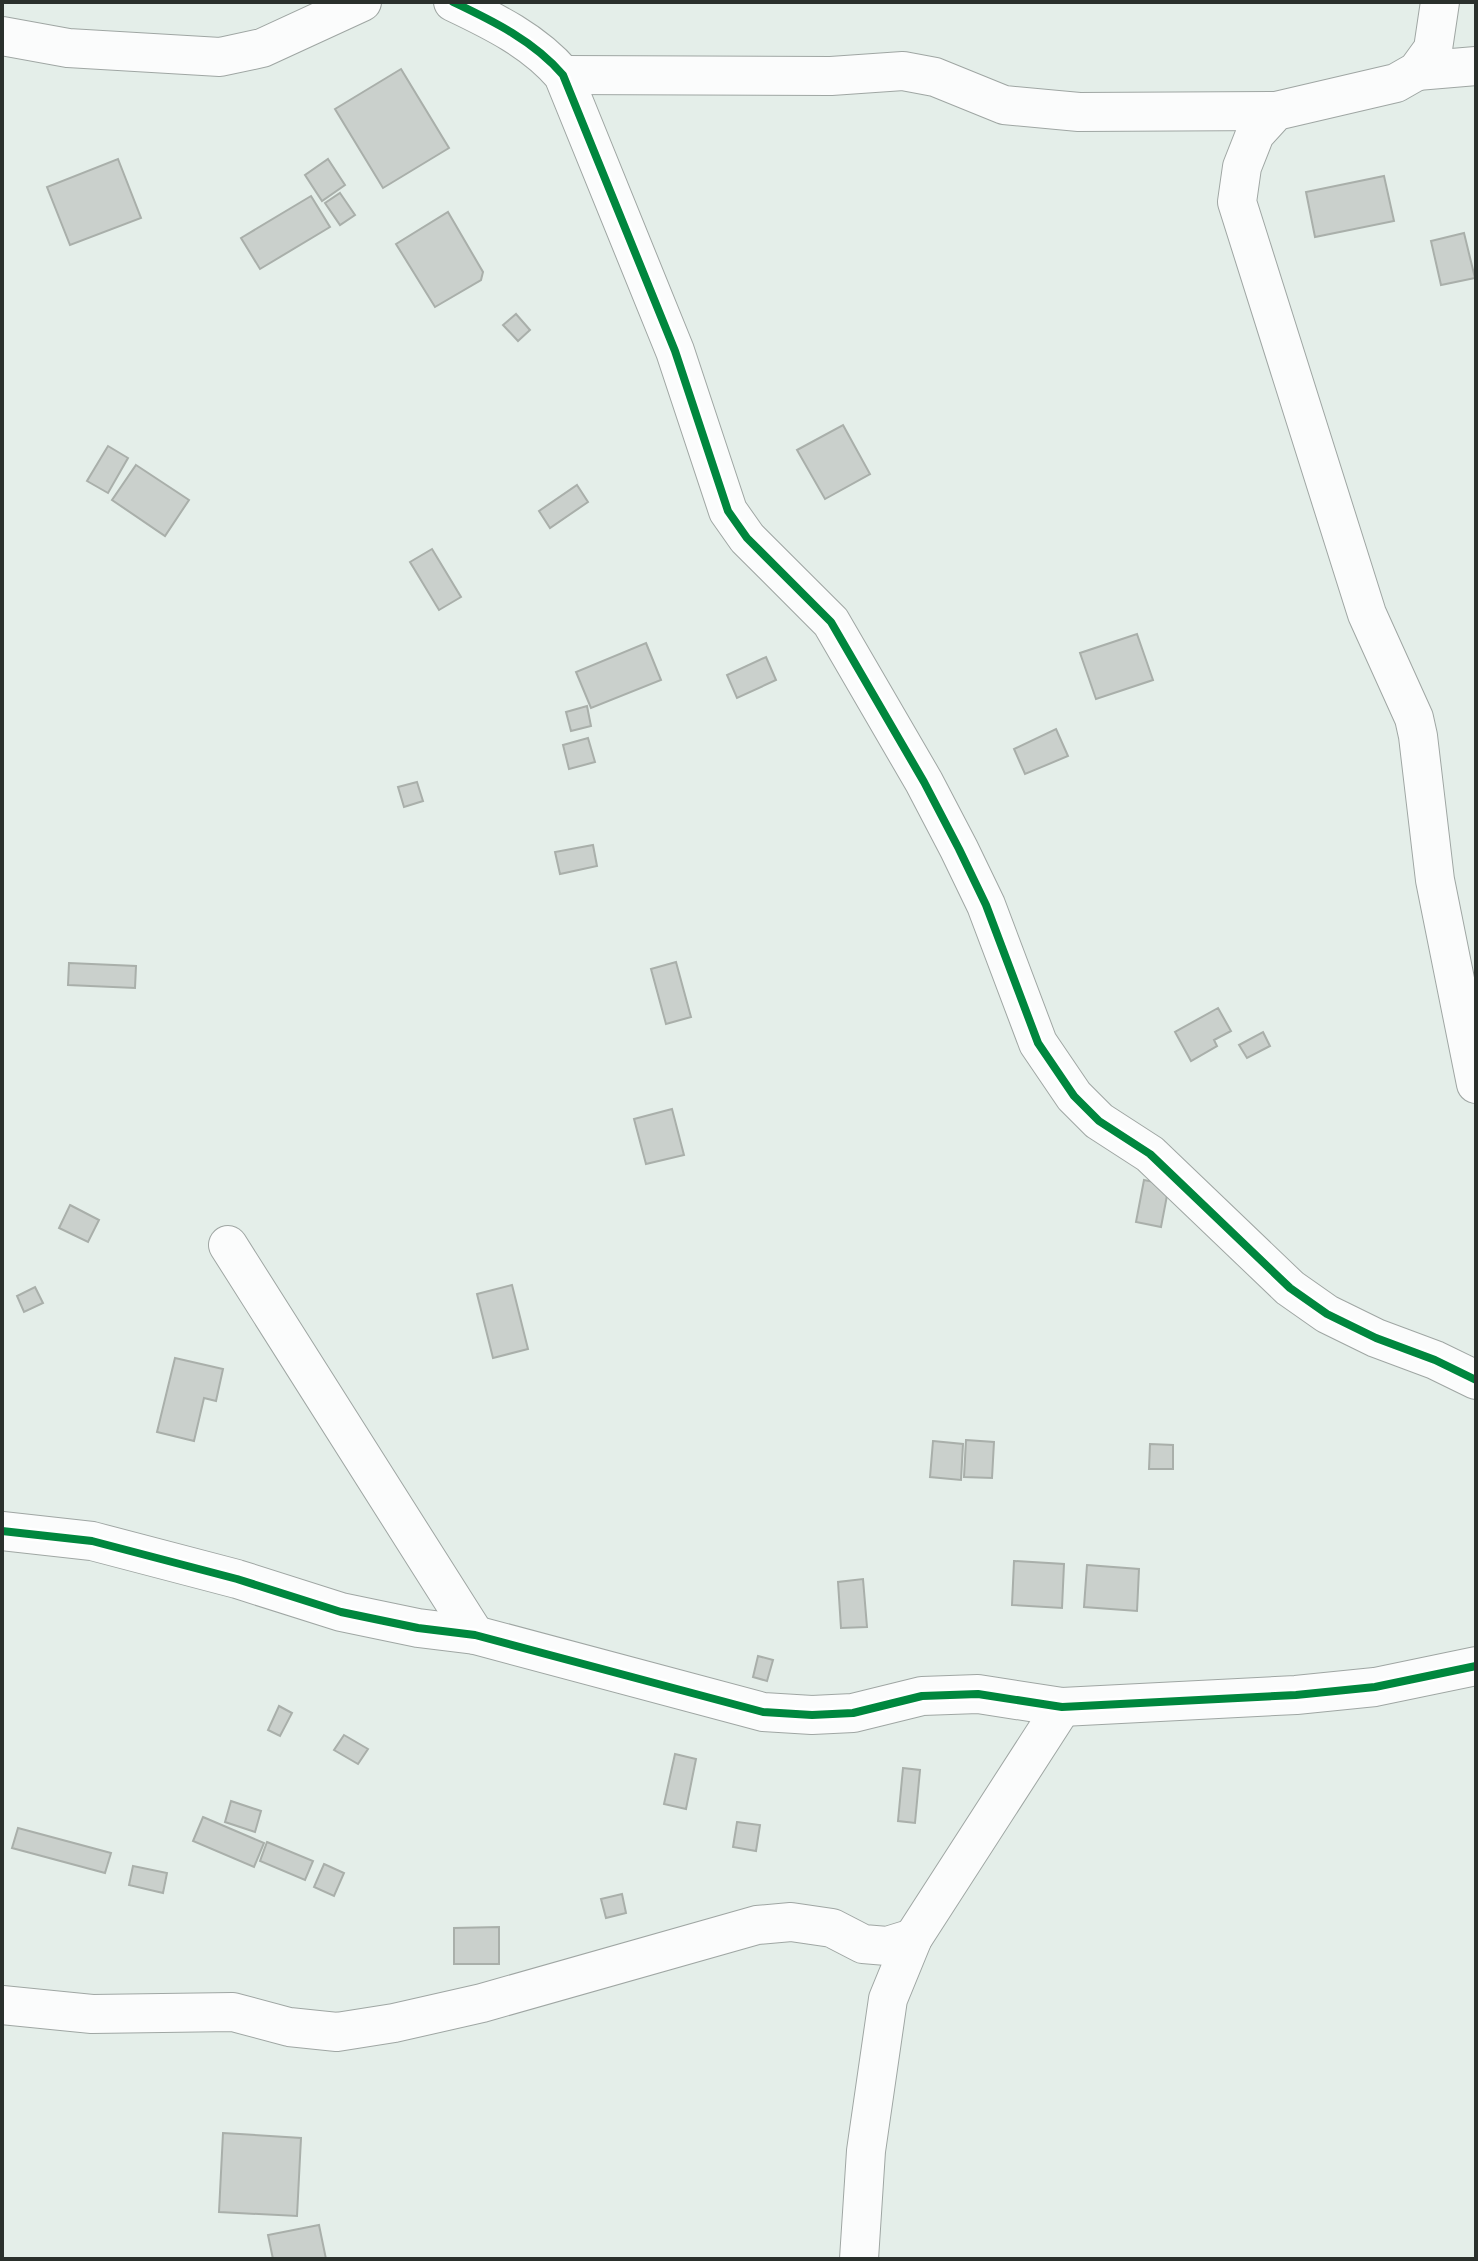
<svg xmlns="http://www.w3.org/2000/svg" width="1478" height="2261" viewBox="0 0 1478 2261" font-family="Quicksand,sans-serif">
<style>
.building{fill:#cad0cc;stroke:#a9afaa;stroke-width:2}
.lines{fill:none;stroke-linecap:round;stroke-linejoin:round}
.minor-casing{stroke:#9fa6a3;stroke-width:40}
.minor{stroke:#fbfcfc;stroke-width:38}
.cycleway-casing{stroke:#fff;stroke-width:13}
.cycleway{stroke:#00873e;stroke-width:8}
</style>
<rect width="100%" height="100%" fill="#e4eee9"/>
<!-- building -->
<g class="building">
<path d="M401 69 449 148 383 188 335 109Z"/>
<path d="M118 159 141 218 70 245 47 187Z"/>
<path d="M328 159 345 185 322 201 305 175Z"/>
<path d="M1384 176 1394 221 1315 237 1306 192Z"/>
<path d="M340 193 355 215 340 225 325 203Z"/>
<path d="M311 196 330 227 260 269 241 238Z"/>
<path d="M448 212 483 272 481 280 435 307 396 244Z"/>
<path d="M1464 233 1475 278 1441 285 1431 241Z"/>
<path d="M516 314 530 330 518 341 503 325Z"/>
<path d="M843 425 870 474 825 499 797 450Z"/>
<path d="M108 446 128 458 108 493 87 481Z"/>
<path d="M136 465 189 500 165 536 112 500Z"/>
<path d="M577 485 588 502 550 528 539 511Z"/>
<path d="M432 549 461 597 439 610 410 562Z"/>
<path d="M1137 634 1153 680 1096 699 1080 653Z"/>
<path d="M646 643 661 680 591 708 576 672Z"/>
<path d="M766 657 776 680 737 698 727 675Z"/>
<path d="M587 706 591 726 571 731 566 712Z"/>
<path d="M1056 729 1068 756 1025 774 1014 749Z"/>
<path d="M588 738 595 762 569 769 563 745Z"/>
<path d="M417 782 423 801 404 807 398 787Z"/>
<path d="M593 845 597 866 560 874 555 852Z"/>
<path d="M676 962 691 1017 666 1024 651 969Z"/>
<path d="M69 963 136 966 135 988 68 985Z"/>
<path d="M1218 1008 1231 1031 1214 1040 1217 1046 1191 1061 1175 1032Z"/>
<path d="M1263 1032 1270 1046 1247 1058 1239 1045Z"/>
<path d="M672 1109 684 1155 646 1164 634 1119Z"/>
<path d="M1144 1180 1169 1185 1161 1227 1136 1222Z"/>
<path d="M70 1205 99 1220 88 1242 59 1228Z"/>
<path d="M512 1285 528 1349 493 1358 477 1294Z"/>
<path d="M35 1287 43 1303 24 1312 17 1296Z"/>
<path d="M175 1358 223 1369 216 1401 204 1398 194 1441 157 1432Z"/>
<path d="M966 1440 994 1442 992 1478 964 1477Z"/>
<path d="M933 1441 963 1444 961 1480 930 1477Z"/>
<path d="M1150 1444 1173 1445V1469H1149Z"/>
<path d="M1014 1561 1064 1564 1062 1608 1012 1605Z"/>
<path d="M1087 1565 1139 1569 1137 1611 1084 1607Z"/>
<path d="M863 1579 867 1627 841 1628 838 1582Z"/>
<path d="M758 1656 773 1660 767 1681 753 1677Z"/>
<path d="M279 1706 292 1713 280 1736 268 1730Z"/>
<path d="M344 1735 368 1749 358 1764 334 1750Z"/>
<path d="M675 1754 696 1759 686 1809 664 1804Z"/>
<path d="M903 1768 920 1770 915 1823 898 1821Z"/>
<path d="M231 1801 261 1811 255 1832 225 1822Z"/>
<path d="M203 1817 264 1843 254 1867 193 1841Z"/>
<path d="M737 1822 760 1825 756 1851 733 1847Z"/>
<path d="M18 1828 111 1853 105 1873 12 1848Z"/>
<path d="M267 1842 313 1861 305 1880 260 1861Z"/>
<path d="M324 1864 344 1873 334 1896 314 1887Z"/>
<path d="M133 1866 167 1873 163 1893 129 1885Z"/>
<path d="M622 1894 626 1913 606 1918 601 1899Z"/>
<path d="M499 1927V1964H454V1928Z"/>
<path d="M223 2133 301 2138 297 2216 219 2212Z"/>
<path d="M319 2225 326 2259H273L268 2235Z"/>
</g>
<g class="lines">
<!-- minor casing -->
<g class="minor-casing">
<g id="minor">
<path d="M453 2C493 21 534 41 563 75L675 351 728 511 747 538 831 622 924 782 959 849 986 905 1038 1043 1074 1096 1099 1121 1150 1154 1290 1288 1327 1314 1376 1338 1435 1360 1476 1380"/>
<path d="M1440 2 1433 49 1417 71 1396 83 1276 111 1255 134 1242 167 1237 202 1367 614 1414 718 1418 736 1435 880 1476 1084"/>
<path d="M2 36 68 48 220 57 262 48 362 2"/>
<path d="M1417 71 1476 66"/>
<path d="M563 75 831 76 903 71 935 77 1004 105 1079 112 1276 111"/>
<path d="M228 1245 475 1635"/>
<path d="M2 1531 92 1541 237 1579 341 1612 418 1628 475 1635 763 1712 812 1715 853 1713 922 1696 978 1694 1062 1707 1296 1695 1375 1687 1476 1666"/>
<path d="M2 2005 92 2014 233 2012 289 2027 337 2032 394 2023 482 2003 757 1925 791 1922 832 1928 863 1944 887 1946 913 1938"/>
<path d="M859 2259 866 2151 888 1999 913 1938 1062 1707"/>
</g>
</g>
<!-- minor -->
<use href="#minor" class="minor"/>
<!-- cycleway casing -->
<g class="cycleway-casing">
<g id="cycleway">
<path d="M453 2C493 21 534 41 563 75L675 351 728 511 747 538 831 622 924 782 959 849 986 905 1038 1043 1074 1096 1099 1121 1150 1154 1290 1288 1327 1314 1376 1338 1435 1360 1476 1380"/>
<path d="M2 1531 92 1541 237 1579 341 1612 418 1628 475 1635 763 1712 812 1715 853 1713 922 1696 978 1694 1062 1707 1296 1695 1375 1687 1476 1666"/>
</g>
</g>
<!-- cycleway -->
<use href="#cycleway" class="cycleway"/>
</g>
<!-- border -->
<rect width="1478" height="2261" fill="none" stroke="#2a302c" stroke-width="8"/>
</svg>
